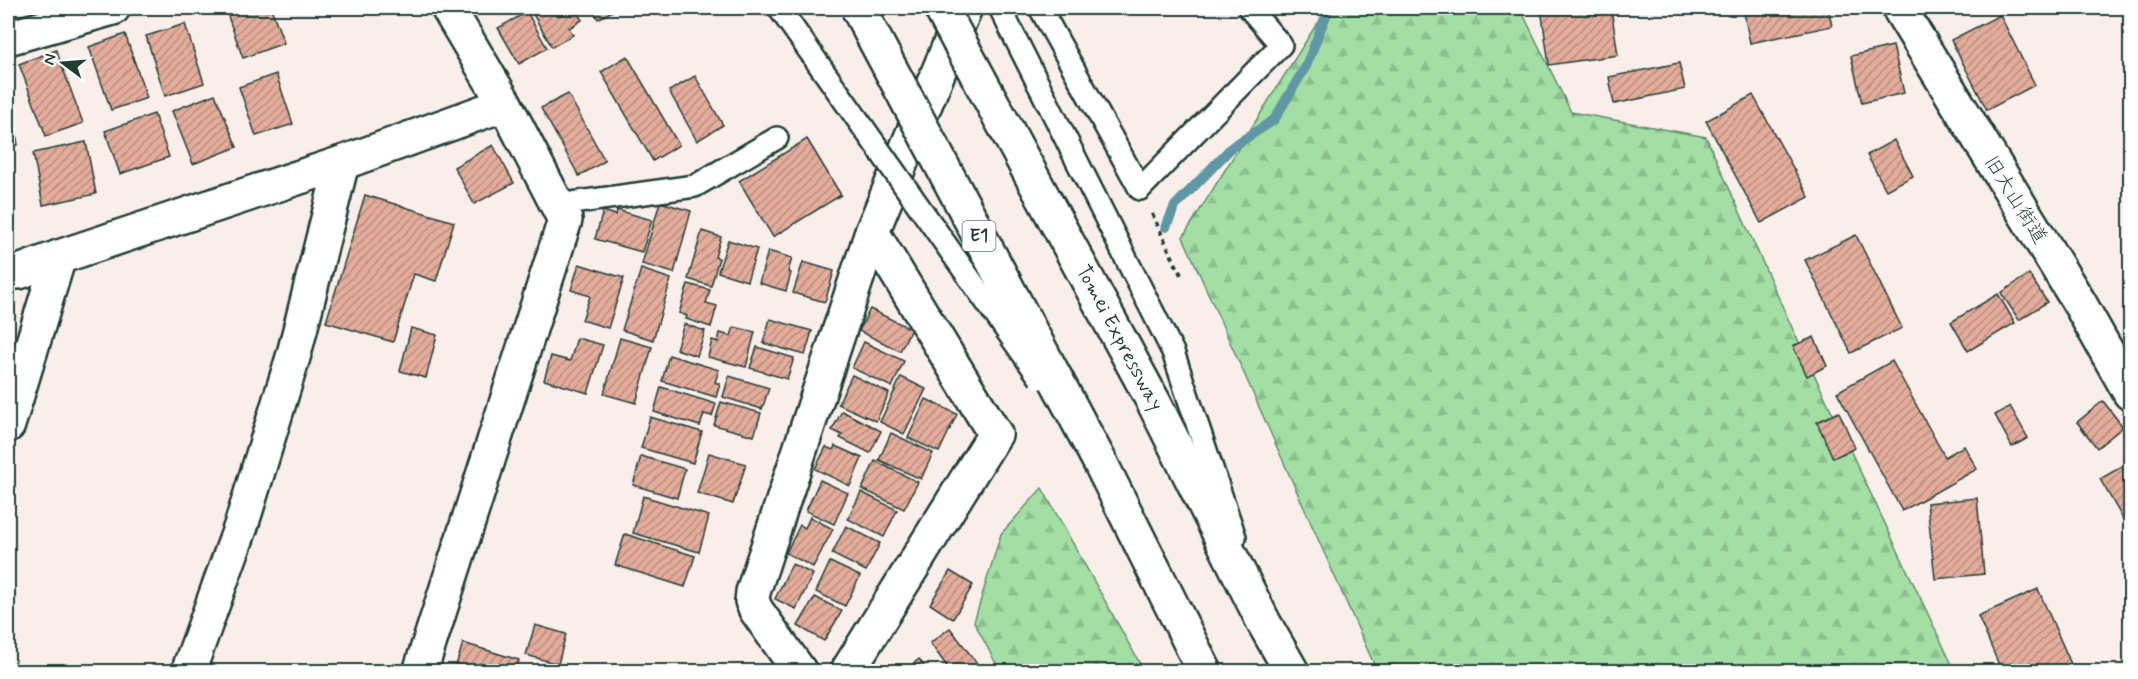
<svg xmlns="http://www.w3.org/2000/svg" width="2138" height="679" viewBox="0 0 2138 679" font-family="Mynerve,'Klee One',sans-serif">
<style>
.forest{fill:url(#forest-firs);stroke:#618e6c;stroke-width:1.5}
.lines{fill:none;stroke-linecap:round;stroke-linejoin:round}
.stream{stroke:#6197a4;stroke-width:10}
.building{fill:url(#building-hatch);stroke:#1f3d34;stroke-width:1.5}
.service-casing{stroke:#1f3d34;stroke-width:26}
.minor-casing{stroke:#1f3d34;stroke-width:38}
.tertiary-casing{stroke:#1f3d34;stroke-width:38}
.motorway-casing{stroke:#1f3d34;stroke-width:38}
.path{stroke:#1f3d34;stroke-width:4;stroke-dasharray:4.5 4.5;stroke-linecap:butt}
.service{stroke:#fff;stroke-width:21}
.minor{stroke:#fff;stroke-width:33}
.tertiary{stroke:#fff;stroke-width:33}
.motorway{stroke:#fff;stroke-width:33}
.service-bridge-casing{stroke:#1f3d34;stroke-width:26;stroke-linecap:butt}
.motorway-bridge-casing{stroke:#1f3d34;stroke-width:38;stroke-linecap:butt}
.service-bridge{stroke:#fff;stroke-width:21}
.motorway-bridge{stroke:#fff;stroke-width:33}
.labels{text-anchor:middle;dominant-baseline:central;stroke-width:6;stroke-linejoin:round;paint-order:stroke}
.shield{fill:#fff;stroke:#627771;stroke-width:1.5}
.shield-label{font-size:18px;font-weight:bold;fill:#1f3d34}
.street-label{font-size:20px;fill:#1f3d34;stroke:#fff}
</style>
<defs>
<pattern id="forest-firs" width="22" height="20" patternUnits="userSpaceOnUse" patternTransform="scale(1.5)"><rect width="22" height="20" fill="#a3dea5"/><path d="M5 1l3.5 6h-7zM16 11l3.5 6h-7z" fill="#8cbf8f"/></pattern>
<pattern id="building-hatch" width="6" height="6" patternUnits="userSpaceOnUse" patternTransform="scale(1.5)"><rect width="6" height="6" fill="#e4ac9c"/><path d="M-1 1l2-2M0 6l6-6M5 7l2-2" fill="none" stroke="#b88d80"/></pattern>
</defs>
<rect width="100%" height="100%" fill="#faeeeb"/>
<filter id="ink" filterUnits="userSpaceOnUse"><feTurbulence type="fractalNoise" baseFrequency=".0167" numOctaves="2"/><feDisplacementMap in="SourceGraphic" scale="12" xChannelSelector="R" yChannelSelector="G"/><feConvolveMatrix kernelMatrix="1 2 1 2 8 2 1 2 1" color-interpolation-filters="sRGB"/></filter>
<g filter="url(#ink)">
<!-- forest -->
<g class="forest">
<path d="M1334 8H1520L1571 112 1706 137 1794 332 1955 671H1377L1183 237 1316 25Z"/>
<path d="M1042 488 1144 671H1000L974 622 1001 534Z"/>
</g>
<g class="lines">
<!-- stream -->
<path class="stream" d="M1166 227 1175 206 1232 147 1274 120 1306 66 1329 8"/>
</g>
<!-- building -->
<g class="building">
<path d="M225 8H271L284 43 243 58Z"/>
<path d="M532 8H574L582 20 569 28 573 35 552 47 530 9Z"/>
<path d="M592 8H618L598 19Z"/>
<path d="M1541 8H1611L1618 55 1549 65Z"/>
<path d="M1743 8H1828L1832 26 1750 43Z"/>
<path d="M527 12 547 48 519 64 498 28Z"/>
<path d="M2000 15 2035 85 1987 110 1951 40Z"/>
<path d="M185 24 204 83 165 96 146 36Z"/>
<path d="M125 34 147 98 111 110 89 47Z"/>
<path d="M1893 46 1904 93 1862 103 1851 56Z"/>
<path d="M56 50 83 123 46 136 19 64Z"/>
<path d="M627 56 679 145 653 161 601 72Z"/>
<path d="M1679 63 1685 89 1614 104 1609 77Z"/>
<path d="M276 74 293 124 256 136 239 87Z"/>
<path d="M695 76 723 125 697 141 669 91Z"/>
<path d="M8 81 18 145 8 147Z"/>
<path d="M215 94 237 147 193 164 172 111Z"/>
<path d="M568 94 605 161 579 176 541 108Z"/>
<path d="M1753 95 1809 197 1761 223 1706 121Z"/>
<path d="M154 114 169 157 120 174 105 131Z"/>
<path d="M807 139 841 195 773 237 739 181Z"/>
<path d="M1894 140 1913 176 1886 190 1867 155Z"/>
<path d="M86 142 96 194 43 205 33 153Z"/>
<path d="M493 145 514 183 474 204 454 167Z"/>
<path d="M365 195 454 222 436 281 414 274 393 342 326 322Z"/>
<path d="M660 202 691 211 674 273 642 264Z"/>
<path d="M617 210 652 220 642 252 595 239 603 211 616 215Z"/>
<path d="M702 231 721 237 715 257 719 258 711 286 688 279Z"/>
<path d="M1856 235 1902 328 1851 353 1805 260Z"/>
<path d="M728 240 757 249 747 281 718 272Z"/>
<path d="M768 251 792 258 788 272 791 273 786 291 759 283Z"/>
<path d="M803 262 834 271 825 302 793 293Z"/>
<path d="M579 264 624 278 608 328 582 320 590 296 571 290Z"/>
<path d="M641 269 671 279 653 340 622 330Z"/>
<path d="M2029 274 2047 302 2019 320 2001 293Z"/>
<path d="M688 284 710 290 706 303 717 306 711 327 686 319 687 316 679 313Z"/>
<path d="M1998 294 2015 323 1968 351 1951 322Z"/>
<path d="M870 309 911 329 900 351 859 331Z"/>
<path d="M770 319 812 331 805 355 763 343Z"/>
<path d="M684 324 705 331 697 356 676 349Z"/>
<path d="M734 327 755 332 746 367 708 357 712 340 718 342 720 333 731 336Z"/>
<path d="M411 328 437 335 426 378 400 371Z"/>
<path d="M1814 337 1827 366 1807 376 1793 346Z"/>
<path d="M577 338 603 345 588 393 544 380 551 356 570 361Z"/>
<path d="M620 338 652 347 636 403 604 394Z"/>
<path d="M864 342 904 361 892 387 852 368Z"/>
<path d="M757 347 794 358 787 379 750 368Z"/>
<path d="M669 355 719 370 715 382 720 384 716 397 662 381Z"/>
<path d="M1892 361 1945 457 1964 446 1977 469 1902 511 1837 392Z"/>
<path d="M852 375 889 393 876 421 838 404Z"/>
<path d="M729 376 769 388 762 409 723 397Z"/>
<path d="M901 377 926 389 904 434 880 422Z"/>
<path d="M661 387 716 404 712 416 704 414 700 426 654 412Z"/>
<path d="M926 399 957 414 939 452 908 438Z"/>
<path d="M2103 401 2123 427 2097 448 2077 422Z"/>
<path d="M721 402 761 413 754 436 714 425Z"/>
<path d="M2010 406 2028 438 2012 447 1995 415Z"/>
<path d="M842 411 881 431 870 453 840 438 842 435 832 430Z"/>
<path d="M1839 412 1855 448 1833 458 1817 422Z"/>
<path d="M650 417 702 432 693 463 641 448Z"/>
<path d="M891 433 933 453 921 479 879 460Z"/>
<path d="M835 446 862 458 850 486 815 469 826 447 833 450Z"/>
<path d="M709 453 746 464 733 504 697 493Z"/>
<path d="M641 456 685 469 677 498 633 485Z"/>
<path d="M875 461 918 482 904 509 862 489Z"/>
<path d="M2128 463 2130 467V515L2123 519 2100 479Z"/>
<path d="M820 480 848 493 834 524 806 511Z"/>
<path d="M861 492 897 510 884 537 848 519Z"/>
<path d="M643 496 709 516 699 552 633 533Z"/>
<path d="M1977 498 1984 574 1935 579 1927 503Z"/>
<path d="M810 517 833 529 813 567 786 553 800 525 805 528Z"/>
<path d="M846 526 880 543 866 571 832 554Z"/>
<path d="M625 534 695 556 685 587 615 565Z"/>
<path d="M830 562 860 576 845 606 816 592Z"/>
<path d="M792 564 813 574 796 609 775 599Z"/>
<path d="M950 571 973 585 953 619 930 604Z"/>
<path d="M2038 589 2071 664 2055 672H2002L1978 616Z"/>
<path d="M815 597 842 611 824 641 798 626Z"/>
<path d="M535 625 566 634 558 664 526 655Z"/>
<path d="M950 628 982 670 979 672H951L930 643Z"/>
<path d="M463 643 519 660 516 672H454Z"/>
<path d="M919 659 928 672H903Z"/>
</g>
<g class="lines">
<!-- service casing -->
<g class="service-casing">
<g id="service">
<path d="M1000 8 1173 352 1235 537"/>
<path d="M1040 8 1140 189 1281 45 1249 8"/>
<path d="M557 205 695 186 777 138"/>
</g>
</g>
<!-- minor casing -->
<g class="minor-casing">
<g id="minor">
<path d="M1899 8 2080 304 2130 393"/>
<path d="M8 38 113 8"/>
<path d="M872 232 995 434"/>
<path d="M8 272H19L59 257 342 163 505 104"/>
<path d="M8 425 59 257"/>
<path d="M188 672 241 526 294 354 342 163"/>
<path d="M420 672 565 220 505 104 448 8"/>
<path d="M800 672 756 610 752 601 753 592 872 232 965 8"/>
</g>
</g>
<!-- tertiary casing -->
<g class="tertiary-casing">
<path id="tertiary" d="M847 672 995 434"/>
</g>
<!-- motorway casing -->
<g class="motorway-casing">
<g id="motorway">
<path d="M1153 401 1264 623 1292 672"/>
<path d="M1101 464 1205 672"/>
</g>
</g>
<!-- path -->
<path class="path" d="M1152 214 1181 275"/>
<!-- service -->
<use href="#service" class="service"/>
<!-- minor -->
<use href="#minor" class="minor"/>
<!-- tertiary -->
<use href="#tertiary" class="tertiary"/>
<!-- motorway -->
<use href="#motorway" class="motorway"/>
<!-- service-bridge casing -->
<g class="service-bridge-casing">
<path id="service-bridge" d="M779 8 1040 378"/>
</g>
<!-- motorway-bridge casing -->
<g class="motorway-bridge-casing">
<g id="motorway-bridge">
<path d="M858 8 1101 464"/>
<path d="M941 8 1153 401"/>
</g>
</g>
<!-- service-bridge -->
<use href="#service-bridge" class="service-bridge"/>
<!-- motorway-bridge -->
<use href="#motorway-bridge" class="motorway-bridge"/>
</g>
</g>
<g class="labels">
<!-- shield labels -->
<rect class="shield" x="962.5" y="221" width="33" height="30" rx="4.5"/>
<g class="shield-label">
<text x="979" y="236">E1</text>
</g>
<!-- street labels -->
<g class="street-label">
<text transform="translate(2015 200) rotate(58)">旧大山街道</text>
<text transform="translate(1119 338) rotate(62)">Tomei Expressway</text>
</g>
</g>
<!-- margin -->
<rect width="2138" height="679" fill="none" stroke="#fff" stroke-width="30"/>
<rect x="15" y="15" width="2108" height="649" fill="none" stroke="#1f3d34" stroke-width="2" filter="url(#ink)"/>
<!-- north arrow -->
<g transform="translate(63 63) rotate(286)" stroke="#ffffff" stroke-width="4.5" paint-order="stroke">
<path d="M0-4.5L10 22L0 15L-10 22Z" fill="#1f3d34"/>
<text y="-9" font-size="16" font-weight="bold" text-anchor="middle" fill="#1f3d34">N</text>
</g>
</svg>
